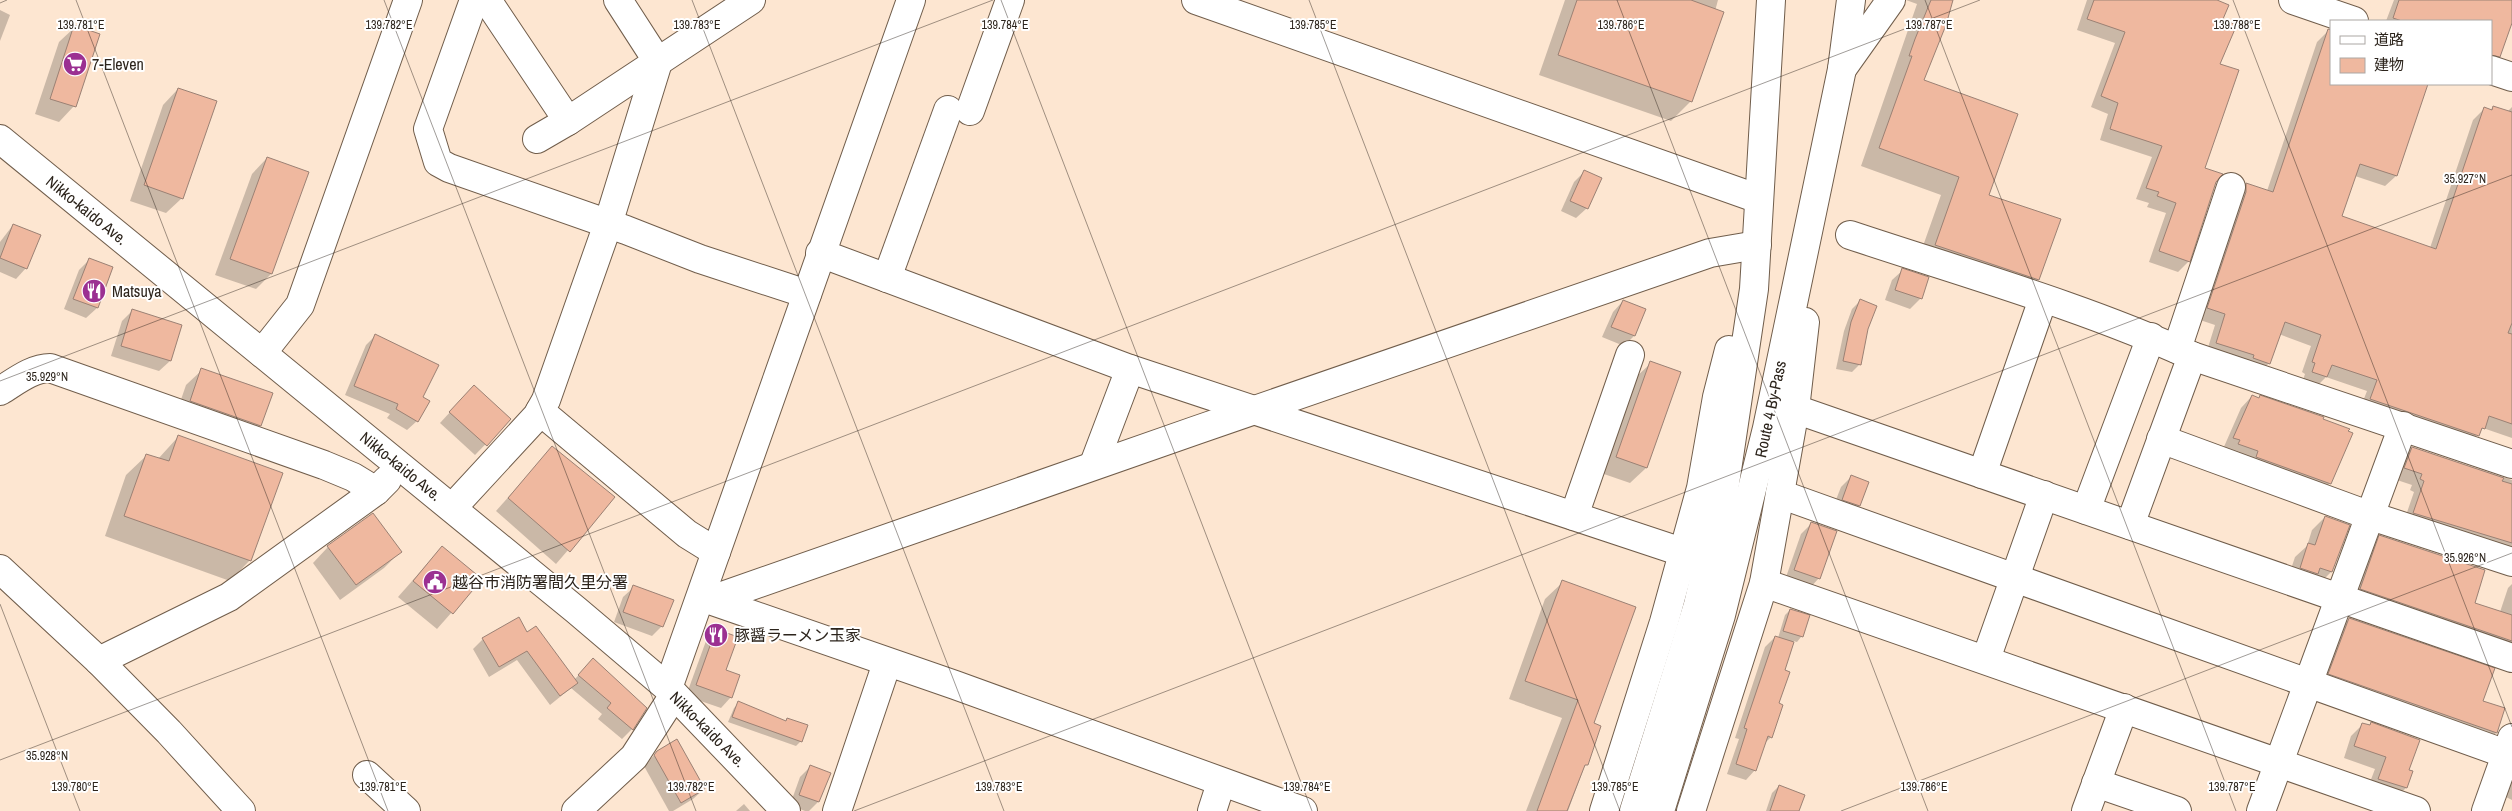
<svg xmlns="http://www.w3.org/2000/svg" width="2512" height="811" viewBox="0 0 2512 811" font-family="'Archivo Narrow','Noto Sans JP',sans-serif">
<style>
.shadow{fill:#0003}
.building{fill:#efb89f;stroke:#9b8174}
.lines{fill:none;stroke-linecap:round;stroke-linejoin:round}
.minor-casing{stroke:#705d4b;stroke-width:30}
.highway-casing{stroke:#705d4b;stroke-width:30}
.minor{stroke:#fff;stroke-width:28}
.highway{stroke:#fff;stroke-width:28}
.ticks{fill:none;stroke:#2c241c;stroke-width:1;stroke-opacity:0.45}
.labels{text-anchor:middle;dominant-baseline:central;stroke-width:4;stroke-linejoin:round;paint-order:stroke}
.poi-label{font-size:16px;fill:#2c241c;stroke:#fff;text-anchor:start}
.street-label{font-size:16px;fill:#2c241c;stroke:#fff}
.ticks-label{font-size:12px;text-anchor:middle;fill:#2c241c;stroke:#fff;stroke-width:4;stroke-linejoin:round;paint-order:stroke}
</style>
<rect width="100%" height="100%" fill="#fde6d1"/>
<!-- shadow -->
<g class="shadow">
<path d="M1565 0H1718L1691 101 1671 121 1539 75Z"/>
<path d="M1906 0H1952L1923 81 2038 279 2020 298 1917 263 1941 195 1861 166 1917 4Z"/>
<path d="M2087 0H2213L2222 20 2219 65 2204 169 2215 181 2189 261 2178 272 2149 262 2166 213 2147 207 2149 203 2136 199 2152 157 2100 140 2108 114 2091 107 2115 43 2077 30Z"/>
<path d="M2394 0H2512V20L2500 53 2491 63V21H2386Z"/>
<path d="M0 10 10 15 0 41Z"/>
<path d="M75 27 74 106 59 122 35 114 59 42Z"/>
<path d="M2327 32 2331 84H2427L2396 176 2385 186 2355 176 2341 217 2430 248 2473 120 2484 109 2490 111 2493 107 2507 112 2512 107V438L2483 428 2467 446 2360 409 2367 391 2326 377 2316 387 2302 383 2305 374 2302 372 2311 346 2279 334 2269 363 2258 374 2206 354 2215 325 2197 319 2236 195 2246 184 2267 191 2317 42Z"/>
<path d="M178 89 182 198 166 213 130 201 163 105Z"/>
<path d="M267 158 271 274 256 289 215 275 252 174Z"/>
<path d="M1585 171 1587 208 1576 218 1561 211 1574 182Z"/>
<path d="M13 225 26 268 16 279 0 272V242Z"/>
<path d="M89 260 112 268 97 308 86 318 64 309 79 270Z"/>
<path d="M1903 270 1921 298 1910 309 1885 300 1892 280Z"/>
<path d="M1623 301 1634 336 1624 346 1602 337 1613 312Z"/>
<path d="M1860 301 1867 329 1860 364 1852 372 1836 369 1844 331 1852 309Z"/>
<path d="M132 311 170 361 159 371 111 356 122 321Z"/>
<path d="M375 336 422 398 417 421 407 430 387 418 390 414 345 395 366 345Z"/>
<path d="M1651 363 1680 373 1646 468 1630 483 1601 473 1635 378Z"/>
<path d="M202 370 260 425 245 441 175 417 186 385Z"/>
<path d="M2252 396 2258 399 2260 397 2330 483 2319 494 2223 449 2241 408Z"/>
<path d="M464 397 510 419 475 455 440 423Z"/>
<path d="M178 437 250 560 230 581 105 536 126 475 147 455 158 459Z"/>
<path d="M552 448 613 498 556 564 496 511Z"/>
<path d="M2412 448 2512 480V558L2403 524 2414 492 2410 490 2412 485 2394 479 2402 459Z"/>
<path d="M1851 477 1859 505 1848 516 1832 510 1841 487Z"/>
<path d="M2325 517 2348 526 2331 572 2318 585 2287 581 2295 557 2307 546 2312 530Z"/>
<path d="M1812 523 1819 578 1809 589 1785 580 1801 534Z"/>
<path d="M2380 537 2473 603 2500 612 2508 588 2512 584V657L2350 599 2369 547Z"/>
<path d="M328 547 400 552 384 568 340 600 313 563Z"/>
<path d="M442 547 481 579 437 629 398 597Z"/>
<path d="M1563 582 1592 724 1599 727 1568 811H1526L1562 718 1509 699 1545 599Z"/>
<path d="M634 587 662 626 652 636 614 622 623 597Z"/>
<path d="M1790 610 1808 616 1801 637 1797 642 1793 641 1784 671 1771 737 1765 743 1755 770 1746 780 1727 774 1739 739 1735 738 1765 647 1775 637 1778 638 1785 615Z"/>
<path d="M2349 619 2482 702 2504 709 2496 733 2486 743 2319 684 2339 629Z"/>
<path d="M717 630 731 697 721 708 686 696 706 641Z"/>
<path d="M527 633 574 680 593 660 632 729 622 739 598 719 602 714 571 688 550 705 517 660 489 677 473 649 483 639Z"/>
<path d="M739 703 785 722 801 741 796 746 728 722 734 708Z"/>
<path d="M2363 724 2369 726 2371 724 2407 770 2411 772 2406 788 2394 799 2367 790 2375 769 2344 758 2351 736Z"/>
<path d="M657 752 704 789 693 799 673 811H669L644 766Z"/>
<path d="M811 766 818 802 809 811H805L790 805 800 777Z"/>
<path d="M2512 776V800L2504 796Z"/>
<path d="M1779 786 1798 811H1766L1772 793Z"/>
<path d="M744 804 750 811H736Z"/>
</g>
<!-- building -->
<g class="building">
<path d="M1577 0H1691L1724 12 1692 102 1558 55Z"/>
<path d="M1931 0H1953L1946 25 1924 80 2018 114 1989 195 2061 219 2039 280 1935 245 1959 177 1879 148 1912 56H1909L1915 39Z"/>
<path d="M2094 0H2217L2229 5 2223 19 2234 24 2232 28 2235 29 2220 64 2239 70 2205 168 2223 174 2216 182 2190 262 2159 251 2176 203 2157 196 2159 192 2146 188 2162 146 2110 129 2118 103 2101 96 2125 32 2087 19Z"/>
<path d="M2399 0H2512V23L2500 57 2491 55V21H2402L2393 18Z"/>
<path d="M74 25 100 34 76 107 50 99Z"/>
<path d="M2328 29 2331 30V84H2428L2397 176 2360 164 2342 216 2436 249 2484 107 2492 110 2493 106 2512 112V323L2508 333 2512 334V424L2489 416 2485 429 2482 428 2479 436 2370 399 2377 380 2332 365 2327 377 2312 372 2315 363 2312 362 2321 335 2285 322 2270 364 2253 358 2254 355 2216 343 2225 314 2207 308 2246 192V183L2273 192Z"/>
<path d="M178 88 217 101 183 199 144 185Z"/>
<path d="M267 157 309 172 272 274 230 259Z"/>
<path d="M1584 170 1602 178 1588 209 1570 201Z"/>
<path d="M13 224 41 235 27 269 0 258Z"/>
<path d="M89 258 113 267 98 308 73 299Z"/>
<path d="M1902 268 1929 277 1922 299 1895 290Z"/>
<path d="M1860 299 1877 306 1868 329 1861 365 1843 361 1851 322Z"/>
<path d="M1623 300 1646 309 1635 336 1611 327Z"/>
<path d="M132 309 182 325 171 361 121 346Z"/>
<path d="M375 334 439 365 423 397 430 401 418 422 396 409 398 404 354 386Z"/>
<path d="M1650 361 1681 372 1647 468 1616 457Z"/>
<path d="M201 368 273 393 261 426 190 401Z"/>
<path d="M474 385 511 419 487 446 449 412Z"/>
<path d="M2252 395 2259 398 2260 395 2324 417 2323 419 2350 429 2348 431 2353 433 2331 484 2256 457 2258 451 2238 444 2240 440 2233 438Z"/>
<path d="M178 435 283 473 251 561 124 516 146 454 169 461Z"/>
<path d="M552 446 615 497 570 552 508 498Z"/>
<path d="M2412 447 2504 478 2502 481 2512 484V543L2413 513 2424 481 2420 479 2422 474 2404 468Z"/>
<path d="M1851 475 1869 482 1860 506 1842 500Z"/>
<path d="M373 513 402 552 356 585 327 546Z"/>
<path d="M2325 516 2350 525 2332 572 2320 568 2318 574 2300 568 2308 543 2315 545Z"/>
<path d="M1811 522 1837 531 1820 579 1794 570Z"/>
<path d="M2379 535 2485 570 2475 603 2512 615V641L2360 589Z"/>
<path d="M442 546 482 579 453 614 413 581Z"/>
<path d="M1562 580 1636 607 1594 723 1601 726 1588 765H1585L1567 811H1537L1578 700 1525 681Z"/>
<path d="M633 585 674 600 663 627 623 612Z"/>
<path d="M1790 609 1810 615 1803 637 1783 631Z"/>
<path d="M519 617 527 632 536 626 578 683 560 696 527 651 499 667 482 638Z"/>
<path d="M2349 618 2495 668 2483 701 2505 708 2497 733 2328 674Z"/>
<path d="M716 629 738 637 726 670 740 675 732 698 696 685Z"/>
<path d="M1775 636 1794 642 1785 670 1790 672 1779 703 1783 705 1772 738 1768 736 1756 771 1736 764 1747 729 1744 728Z"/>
<path d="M593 658 647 708 633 730 607 708 611 703 578 675Z"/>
<path d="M738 701 786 721 787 718 808 725 802 742 732 717Z"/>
<path d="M2371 722 2420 740 2409 770 2413 771 2407 788 2378 779 2386 757 2354 746 2362 723 2370 725Z"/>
<path d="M677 739 705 789 681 803 654 755 657 751Z"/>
<path d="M810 765 831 773 819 802 799 795Z"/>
<path d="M1779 785 1805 795 1799 811H1770Z"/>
</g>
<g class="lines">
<!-- minor casing -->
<g class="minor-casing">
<g id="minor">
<path d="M474 0 428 129 438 162 449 168 626 230 700 259 807 294"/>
<path d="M487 0 568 121 751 0"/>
<path d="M618 0 658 62"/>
<path d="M1196 0 1759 199"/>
<path d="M2293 0 2354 21"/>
<path d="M1842 69 1891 0"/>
<path d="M2491 70 2512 77"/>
<path d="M970 111 1010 0"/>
<path d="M537 139 568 121"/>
<path d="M1850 235C1964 273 2082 306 2192 356L2512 464"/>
<path d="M820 253 1130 369 1682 552"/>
<path d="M887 278 948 110"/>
<path d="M2177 349 2231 187"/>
<path d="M262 353 300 305 408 0"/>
<path d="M0 391C15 382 32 368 50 368L324 465 353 477 376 491"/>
<path d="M1795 409 2512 658"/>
<path d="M540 411 687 534 716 552"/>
<path d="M2161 439 2368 515 2512 562"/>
<path d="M1094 464 1130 369"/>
<path d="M1982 474 2043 299"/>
<path d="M1780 494 2506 754"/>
<path d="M453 507 537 416 546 400 608 224 658 62"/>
<path d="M2086 510 2151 337"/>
<path d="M1574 516 1630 355"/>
<path d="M2130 525 2192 356"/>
<path d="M0 569 99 661 169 732 241 811"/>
<path d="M1764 583 2416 811"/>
<path d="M704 598 955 685 1303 811"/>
<path d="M711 600C1043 482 1377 368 1710 253L1757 245"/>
<path d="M1986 659 2044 495"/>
<path d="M99 661 229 597 376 491 387 480"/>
<path d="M668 688 911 0"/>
<path d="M367 775 406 811"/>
<path d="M2096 783 2177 811"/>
<path d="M576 811 634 757 674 695"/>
<path d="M837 811 887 663"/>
<path d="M1212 811 1221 783"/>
<path d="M2086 811 2124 708"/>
<path d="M2261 811 2403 426"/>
<path d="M2486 811 2512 738"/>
</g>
</g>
<!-- highway casing -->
<g class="highway-casing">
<g id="highway">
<path d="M0 139 576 610 668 688 786 811"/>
<path d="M1604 811 1664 622 1701 488 1717 397 1729 350"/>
<path d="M1634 811 1698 605 1723 497 1754 289 1771 0"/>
<path d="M1660 811 1721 615 1767 428 1842 69 1851 0"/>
<path d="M1691 811 1764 583 1795 409 1805 322"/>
</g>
</g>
<!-- minor -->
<use href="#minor" class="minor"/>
<!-- highway -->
<use href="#highway" class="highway"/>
</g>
<!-- ticks -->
<path class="ticks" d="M76 0 388 811M384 0 696 811M692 0 1004 811M1001 0 1312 811M1309 0 1620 811M1617 0 1928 811M1925 0 2236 811M2233 0 2512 727M0 3 7 0M0 381 993 0M0 604 80 811M0 760 1980 0M854 811 2512 175M1841 811 2512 553"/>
<!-- icons -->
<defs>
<g id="supermarket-disc" transform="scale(1.25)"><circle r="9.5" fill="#9b3092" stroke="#fff"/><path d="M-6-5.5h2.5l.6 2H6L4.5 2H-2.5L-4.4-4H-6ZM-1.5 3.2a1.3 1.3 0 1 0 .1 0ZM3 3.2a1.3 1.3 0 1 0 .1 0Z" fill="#fff"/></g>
<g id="restaurant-disc" transform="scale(1.25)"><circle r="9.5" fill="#9b3092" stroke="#fff"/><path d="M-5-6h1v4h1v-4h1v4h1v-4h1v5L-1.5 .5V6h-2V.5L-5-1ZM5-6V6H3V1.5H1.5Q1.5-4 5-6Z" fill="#fff"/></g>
<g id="civic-disc" transform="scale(1.25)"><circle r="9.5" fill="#9b3092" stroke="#fff"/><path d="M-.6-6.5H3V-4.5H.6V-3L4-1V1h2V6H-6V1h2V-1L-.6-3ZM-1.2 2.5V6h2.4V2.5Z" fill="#fff"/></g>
</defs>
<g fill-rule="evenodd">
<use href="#supermarket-disc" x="75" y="64"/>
<use href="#restaurant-disc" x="94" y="291"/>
<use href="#civic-disc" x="435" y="582"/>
<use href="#restaurant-disc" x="716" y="635"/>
</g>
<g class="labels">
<!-- poi labels -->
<g class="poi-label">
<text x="92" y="64">7-Eleven</text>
<text x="112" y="291">Matsuya</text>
<text x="452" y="582">越谷市消防署間久里分署</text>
<text x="734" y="635">豚醤ラーメン玉家</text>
</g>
<!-- street labels -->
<g class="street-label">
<text transform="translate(87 210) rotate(39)">Nikko-kaido Ave.</text>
<text transform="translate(1770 409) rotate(-78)">Route 4 By-Pass</text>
<text transform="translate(401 466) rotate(39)">Nikko-kaido Ave.</text>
<text transform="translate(708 729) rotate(45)">Nikko-kaido Ave.</text>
</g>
</g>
<g class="ticks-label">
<text x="81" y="29">139.781°E</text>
<text x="389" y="29">139.782°E</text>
<text x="697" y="29">139.783°E</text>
<text x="1005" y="29">139.784°E</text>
<text x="1313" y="29">139.785°E</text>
<text x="1621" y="29">139.786°E</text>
<text x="1929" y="29">139.787°E</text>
<text x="2237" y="29">139.788°E</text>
<text x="2465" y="183">35.927°N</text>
<text x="47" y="381">35.929°N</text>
<text x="2465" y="562">35.926°N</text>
<text x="47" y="760">35.928°N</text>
<text x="75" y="791">139.780°E</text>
<text x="383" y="791">139.781°E</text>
<text x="691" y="791">139.782°E</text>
<text x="999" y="791">139.783°E</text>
<text x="1307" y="791">139.784°E</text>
<text x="1615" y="791">139.785°E</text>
<text x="1924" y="791">139.786°E</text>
<text x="2232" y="791">139.787°E</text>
</g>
<!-- legend -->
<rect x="2330" y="20" width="162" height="65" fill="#ffffff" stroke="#aba7a4"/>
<rect x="2340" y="36" width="25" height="8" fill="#ffffff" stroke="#aba7a4"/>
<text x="2374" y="45" font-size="15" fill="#2c241c">道路</text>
<rect x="2340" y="58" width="25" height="15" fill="#efb89f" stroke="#aba7a4"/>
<text x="2374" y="70" font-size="15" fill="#2c241c">建物</text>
</svg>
